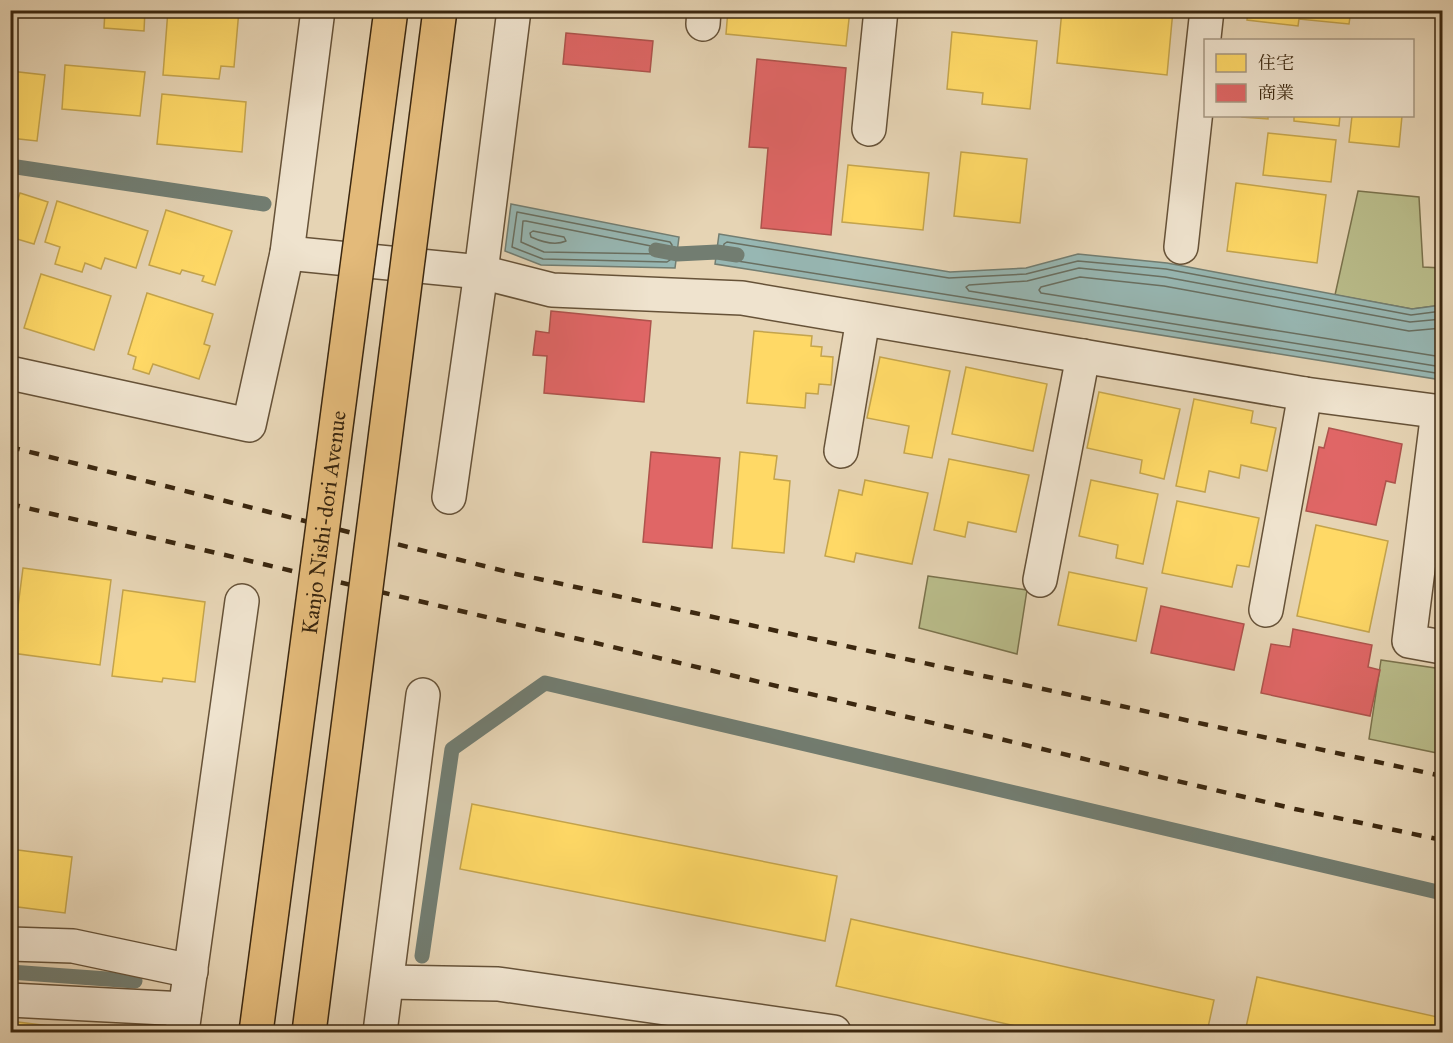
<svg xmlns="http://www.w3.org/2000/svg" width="1453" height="1043" viewBox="0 0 1453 1043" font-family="'IM FELL Great Primer','Noto Serif JP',serif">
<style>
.green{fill:#b9bc8a;stroke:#7a724c;stroke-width:1.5}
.water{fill:#97b7b3;stroke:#727d71;stroke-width:1.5}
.homes{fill:#ffd966;stroke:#c4a44c;stroke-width:1.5}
.shops{fill:#e06666;stroke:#ae534c;stroke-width:1.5}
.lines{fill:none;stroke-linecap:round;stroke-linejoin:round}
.shore{stroke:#696f61;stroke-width:1.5}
.stream{stroke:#727d71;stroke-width:15}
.street-casing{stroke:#665238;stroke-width:36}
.street{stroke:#efe3ce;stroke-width:33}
.rail{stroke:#3b270f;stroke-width:4.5;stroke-dasharray:10 10;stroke-linecap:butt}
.highway-bridge-casing{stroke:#3b270f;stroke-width:36;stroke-linecap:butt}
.highway-bridge{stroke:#e3ba7a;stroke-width:33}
.labels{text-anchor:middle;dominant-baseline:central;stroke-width:6;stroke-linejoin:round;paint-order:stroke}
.street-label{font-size:22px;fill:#3b270f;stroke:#efe3ce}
</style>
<rect width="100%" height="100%" fill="#e6d4b4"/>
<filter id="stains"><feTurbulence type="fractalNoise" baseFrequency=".00333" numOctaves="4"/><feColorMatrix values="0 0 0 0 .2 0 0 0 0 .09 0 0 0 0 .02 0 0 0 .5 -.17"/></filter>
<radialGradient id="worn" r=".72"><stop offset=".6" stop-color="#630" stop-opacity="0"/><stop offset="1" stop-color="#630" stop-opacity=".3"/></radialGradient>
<!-- green -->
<g class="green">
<path d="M1358 191 1419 197 1423 267 1442 268V305L1412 309 1335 295Z"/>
<path d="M928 576 1027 590 1017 654 919 628Z"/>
<path d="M1381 660 1442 669V754L1369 739Z"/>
</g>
<!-- water -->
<g class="water">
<path d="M511 204 679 237 675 268 541 265 505 251Z"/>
<path d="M719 234 950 272 1026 268 1078 254 1167 263 1412 309 1442 305V380L715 264Z"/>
</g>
<!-- homes -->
<g class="homes">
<path d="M105 10H145L144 31 104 28Z"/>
<path d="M168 10H239L234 67 221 66 219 79 163 75Z"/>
<path d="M728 10H850L846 46 726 34Z"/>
<path d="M1062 10H1173L1167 75 1057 63Z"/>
<path d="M1248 10H1351L1349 24 1299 19 1298 26 1247 20Z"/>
<path d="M952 32 1037 41 1030 109 982 104 983 93 947 89Z"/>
<path d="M65 65 145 72 140 116 62 109Z"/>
<path d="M10 71 45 75 37 141 10 138Z"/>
<path d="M162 94 246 102 242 152 157 144Z"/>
<path d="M1242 116H1268V119L1242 117Z"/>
<path d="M1294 116H1340L1339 126 1294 121Z"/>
<path d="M1352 116H1402L1399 147 1349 142Z"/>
<path d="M1268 133 1336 140 1331 182 1263 175Z"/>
<path d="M961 152 1027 159 1020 223 954 216Z"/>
<path d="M848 165 929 173 923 230 842 222Z"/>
<path d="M1236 183 1326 195 1317 263 1227 251Z"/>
<path d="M20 193 48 202 34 244 10 237V222Z"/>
<path d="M57 201 148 231 136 268 105 258 101 269 85 263 82 272 55 264 60 247 45 242Z"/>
<path d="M166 210 232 231 215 285 202 281 204 276 182 270 180 274 149 265Z"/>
<path d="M41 274 111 296 94 350 24 328Z"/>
<path d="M147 293 213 314 204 344 210 346 199 379 153 364 149 374 133 369 136 357 128 354Z"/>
<path d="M754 331 812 336 811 346 822 347 821 356 833 357 831 385 819 384 818 394 806 393 805 408 747 403Z"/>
<path d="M880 357 950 371 932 458 904 453 909 426 867 418Z"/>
<path d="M966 367 1047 384 1033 451 952 434Z"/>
<path d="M1099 392 1180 409 1164 479 1140 473 1142 460 1087 448Z"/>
<path d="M1194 399 1253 411 1251 423 1276 428 1267 471 1241 465 1239 478 1209 471 1205 492 1176 486Z"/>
<path d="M740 452 777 456 774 479 790 481 784 553 732 548Z"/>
<path d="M949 459 1029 475 1016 532 968 522 965 537 934 530Z"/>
<path d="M865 480 928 493 912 564 856 553 854 562 825 556 839 490 862 495Z"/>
<path d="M1091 480 1158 494 1143 564 1116 558 1118 545 1079 536Z"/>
<path d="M1177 501 1259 518 1249 567 1237 565 1232 587 1162 573Z"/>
<path d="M1316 525 1388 541 1369 632 1297 616Z"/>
<path d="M23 568 111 580 100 665 12 653Z"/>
<path d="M1069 572 1147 588 1136 641 1058 625Z"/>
<path d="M123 590 205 602 195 682 163 678 162 682 112 676Z"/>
<path d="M472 804 837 876 825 941 460 869Z"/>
<path d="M10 849 72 857 65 913 10 906Z"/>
<path d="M851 919 1214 1000 1207 1032H1043L836 986Z"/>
<path d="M1257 977 1442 1018V1032H1245Z"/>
<path d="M10 1021 65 1028 64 1032H10Z"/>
</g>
<!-- shops -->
<g class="shops">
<path d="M566 33 653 41 650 72 563 64Z"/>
<path d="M757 59 846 68 831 235 761 228 768 148 749 147Z"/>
<path d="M551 311 651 321 644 402 544 393 547 356 533 355 536 331 549 333Z"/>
<path d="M1329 428 1402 444 1395 483 1386 481 1376 525 1306 511 1319 447 1324 448Z"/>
<path d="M651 452 720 458 712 548 643 542Z"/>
<path d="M1161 606 1244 624 1234 670 1151 653Z"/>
<path d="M1293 629 1372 645 1368 667 1380 670 1370 716 1261 693 1271 644 1290 647Z"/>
</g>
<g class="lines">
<!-- shore -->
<g class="shore">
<path d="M517 212 670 242 672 245 670 260 667 262 543 259 512 247Z"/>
<path d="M523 221H526L661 248 663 249V252L660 254 544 252 521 242Z"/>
<path d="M533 231 564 237 566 241C555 246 542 242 531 237L530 233Z"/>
<path d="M1442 311 1411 315 1166 269 1078 261 1026 274 949 278 727 242 724 244 722 256 725 259 1442 374"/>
<path d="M1442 319 1410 322 1165 277 1079 268 1027 281 969 285 966 287 969 291 1442 367"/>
<path d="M1442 328 1409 331 1164 286 1080 277 1041 287 1039 290 1041 293 1442 357"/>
</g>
<!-- stream -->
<g class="stream">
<path d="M10 166 264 204"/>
<path d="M656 250 677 254 717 252 737 255"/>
<path d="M422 956 452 749 545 683 1442 893"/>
<path d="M10 972 135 981"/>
</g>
<!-- street casing -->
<g class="street-casing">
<g id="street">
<path d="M703 24 704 10"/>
<path d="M869 129 881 10"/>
<path d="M1181 247 1207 10"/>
<path d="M287 253 481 272 552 290 742 298 1305 394 1442 412"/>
<path d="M10 373 249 425 287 253 318 10"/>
<path d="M1438 411 1409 641 1442 647"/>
<path d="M841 451 863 319"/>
<path d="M449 497 481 272 514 10"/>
<path d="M1040 580 1083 356"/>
<path d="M1266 610 1305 394"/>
<path d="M10 944 73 946 191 971"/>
<path d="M387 982 498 984 834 1032"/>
<path d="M10 1000 185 1009"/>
<path d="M182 1032 242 601"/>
<path d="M380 1032 423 695"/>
</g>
</g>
<!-- street -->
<use href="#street" class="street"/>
<!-- rail -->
<g class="rail">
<path d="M10 447 516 574 1442 776"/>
<path d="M10 504 1295 809 1442 840"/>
</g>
<!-- highway-bridge casing -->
<g class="highway-bridge-casing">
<g id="highway-bridge">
<path id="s1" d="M256 1032 391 10"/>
<path d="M309 1032 440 10"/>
</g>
</g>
<!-- highway-bridge -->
<use href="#highway-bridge" class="highway-bridge"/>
</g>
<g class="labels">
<!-- street labels -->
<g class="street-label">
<text stroke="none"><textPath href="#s1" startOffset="514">Kanjo Nishi-dori Avenue</textPath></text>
</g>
</g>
<!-- margin -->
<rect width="1453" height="1043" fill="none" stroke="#e6d4b4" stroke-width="36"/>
<rect x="12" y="12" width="1429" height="1019" fill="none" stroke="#3b270f" stroke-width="3"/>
<rect x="18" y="18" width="1417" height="1007" fill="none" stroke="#3b270f" stroke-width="1.5"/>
<!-- legend -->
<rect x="1204" y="39" width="210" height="78" fill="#efe3ce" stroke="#a79882" stroke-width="1.5"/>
<rect x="1216" y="54" width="30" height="18" fill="#ffd966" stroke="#a79882" stroke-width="1.5"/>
<text x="1258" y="69" font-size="18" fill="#3b270f">住宅</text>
<rect x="1216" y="84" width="30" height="18" fill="#e06666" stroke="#a79882" stroke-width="1.5"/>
<text x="1258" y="99" font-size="18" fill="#3b270f">商業</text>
<rect width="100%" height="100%" filter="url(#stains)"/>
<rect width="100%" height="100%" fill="url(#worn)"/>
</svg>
